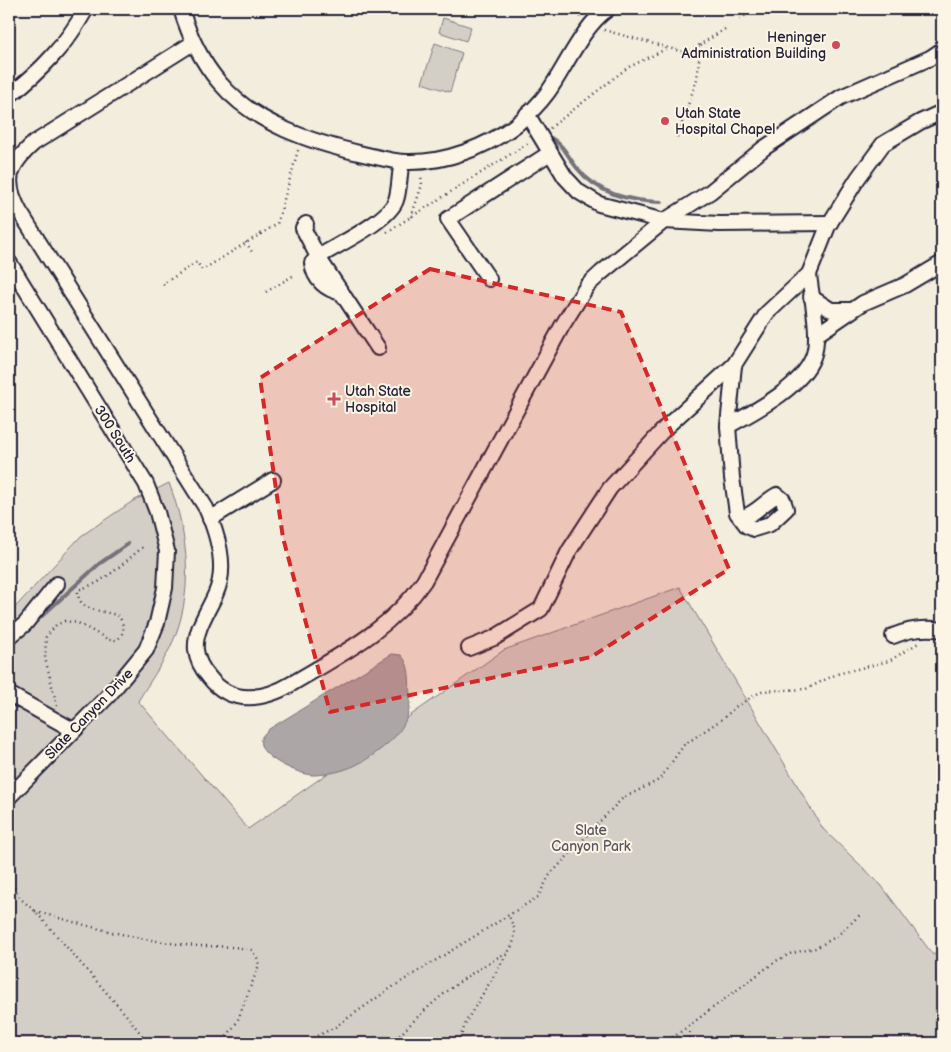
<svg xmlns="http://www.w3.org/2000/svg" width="951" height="1052" viewBox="0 0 951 1052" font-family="'Balsamiq Sans',sans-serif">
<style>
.green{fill:#d4cfc6;stroke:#7b7880}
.water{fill:#aca7a6;stroke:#75727b}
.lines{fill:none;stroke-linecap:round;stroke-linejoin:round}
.stream{stroke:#75727b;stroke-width:4}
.minor-casing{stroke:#22223b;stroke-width:18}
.path{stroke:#22223b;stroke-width:2.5;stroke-dasharray:1 4;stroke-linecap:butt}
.minor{stroke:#fcf5e5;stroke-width:14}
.marked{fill:#d62828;fill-opacity:0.2;stroke:#d62828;stroke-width:4;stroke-dasharray:10 6;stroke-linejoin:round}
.poi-dot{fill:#d1495b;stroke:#fcf5e5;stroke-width:2}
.labels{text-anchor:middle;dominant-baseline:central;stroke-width:4;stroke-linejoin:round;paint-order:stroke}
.poi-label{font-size:14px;fill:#22223b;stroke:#fcf5e5;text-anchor:start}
.street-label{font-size:14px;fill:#22223b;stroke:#fcf5e5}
.park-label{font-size:14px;fill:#575665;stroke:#fcf5e5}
</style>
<rect width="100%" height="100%" fill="#f3edde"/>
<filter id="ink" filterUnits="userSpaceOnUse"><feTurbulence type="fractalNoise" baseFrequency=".02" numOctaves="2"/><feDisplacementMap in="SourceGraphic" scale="10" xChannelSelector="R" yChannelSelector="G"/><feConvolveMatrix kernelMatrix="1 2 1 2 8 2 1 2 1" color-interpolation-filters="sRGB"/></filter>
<g filter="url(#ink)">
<!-- green -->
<g class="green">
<path d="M443 18 471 27 466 41 439 32Z"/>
<path d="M435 43 462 53 450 92 422 83Z"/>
<path d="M169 483C189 536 195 596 170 648 161 666 149 683 138 701L248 829 504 650 680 587 823 829 881 885 933 955 942 949V1043H9V614L81 536 133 501Z"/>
</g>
<!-- water -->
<path class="water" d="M392 654 401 655C411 665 409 681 410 695 411 715 402 732 387 744 365 763 345 773 315 775 302 776 264 759 261 745 259 738 264 734 269 729Z"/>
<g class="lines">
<!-- stream -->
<g class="stream">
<path d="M551 138C564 145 568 157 577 168 598 194 628 201 661 202"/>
<path d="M32 625 99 564 128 544"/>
<path d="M9 647 18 638"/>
</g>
<!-- minor casing -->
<g class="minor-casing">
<g id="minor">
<path d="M181 9C189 35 201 61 219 82 254 124 311 142 363 154 377 157 393 162 407 162 445 163 487 147 517 124 528 115 540 103 548 92 565 68 584 24 608 9"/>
<path d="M193 43 34 143C8 166 3 181 20 212L206 508C217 533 228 566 216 593 209 610 194 630 196 650 197 660 202 669 209 677 231 706 265 700 293 683 342 654 391 629 424 581L562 326 587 286 601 273 664 221 710 192 764 148 841 97 930 58 942 50"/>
<path d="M9 96C41 71 66 45 86 9"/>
<path d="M527 114 565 177 579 192 599 204 664 221 719 224 830 223"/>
<path d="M306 224 303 228 318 257 312 263C314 280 326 290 342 293"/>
<path d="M9 262 146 484 157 512 167 551 165 588 157 623 146 650 109 695 9 797"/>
<path d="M489 279 448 219 550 153"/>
<path d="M811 297 831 310H852"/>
<path d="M816 335 863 303 905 285 942 263"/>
<path d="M378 348 318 257C337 245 389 221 396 200 400 188 399 174 402 162"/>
<path d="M734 365 728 426 732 478 737 513 747 526 754 529 770 524 786 509 783 500 777 495C764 502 756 514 741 518"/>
<path d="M728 426C755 411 801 388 813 357 821 337 811 296 809 274"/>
<path d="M210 519 273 480"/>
<path d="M893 636C909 629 924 627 942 630"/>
<path d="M9 637 25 624 57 584"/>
<path d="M469 648 494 638 541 609 569 551 610 488 666 427 734 365 767 313 809 274 828 226 858 178 883 144 920 122 942 112"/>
<path d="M9 694 73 730"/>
</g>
</g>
<!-- path -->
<g class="path">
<path d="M566 9 581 17"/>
<path d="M740 19 755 9"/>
<path d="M604 30 687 53 725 29"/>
<path d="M550 128 627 68 668 48"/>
<path d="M677 137 697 79 701 43"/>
<path d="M411 217 422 185 421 175"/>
<path d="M387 232 530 142"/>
<path d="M246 242 252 252"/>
<path d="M164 285 163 284 197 262 202 270 277 224 299 147"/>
<path d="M266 292 296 274"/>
<path d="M57 706 45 658 46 637 56 625 65 621 78 623 109 640H117C126 631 124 626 119 616 104 610 76 612 78 590L97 583 113 572 143 547"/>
<path d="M9 879 21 899 35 911 127 1016 148 1043"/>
<path d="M35 911C83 925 129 938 178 944 202 948 228 944 251 950L257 958 259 965 237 1022 222 1043"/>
<path d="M304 1043 335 1027 391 988 538 897 549 876 606 815 623 798 659 780 684 745 725 717 735 707 762 691 806 689 837 674 889 661 920 642"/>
<path d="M393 1043C425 1006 463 976 506 953"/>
<path d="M458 1043 467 1020 513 944 515 931 509 916"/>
<path d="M658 1043 675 1036 776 961 792 953 816 948 837 936 862 913"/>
<path d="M689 1043 690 1024"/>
</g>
<!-- minor -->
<use href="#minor" class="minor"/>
</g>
</g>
<!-- marked area -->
<path class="marked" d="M430 269 621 312 729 569 591 657 330 712 283 538 260 378Z"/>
<!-- markers -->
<g class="poi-dot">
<circle cx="836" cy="45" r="5"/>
<circle cx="665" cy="121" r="5"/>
<path d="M331.5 391.5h5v5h5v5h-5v5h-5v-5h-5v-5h5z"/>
</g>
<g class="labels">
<!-- poi labels -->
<g class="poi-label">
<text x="826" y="37" text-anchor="end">Heninger<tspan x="826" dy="16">Administration Building</tspan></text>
<text x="675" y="113">Utah State<tspan x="675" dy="16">Hospital Chapel</tspan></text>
<text x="345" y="391">Utah State<tspan x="345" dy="16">Hospital</tspan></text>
</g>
<!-- street labels -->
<g class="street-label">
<text transform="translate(115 434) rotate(58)">300 South</text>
<text transform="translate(89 714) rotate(-46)">Slate Canyon Drive</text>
</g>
<!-- park labels -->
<g class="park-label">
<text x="591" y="830">Slate<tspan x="591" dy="16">Canyon Park</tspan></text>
</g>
</g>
<!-- margin -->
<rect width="951" height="1052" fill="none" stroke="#fcf5e5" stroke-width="30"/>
<rect x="15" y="15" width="921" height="1022" fill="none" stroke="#22223b" stroke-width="2" filter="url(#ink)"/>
</svg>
